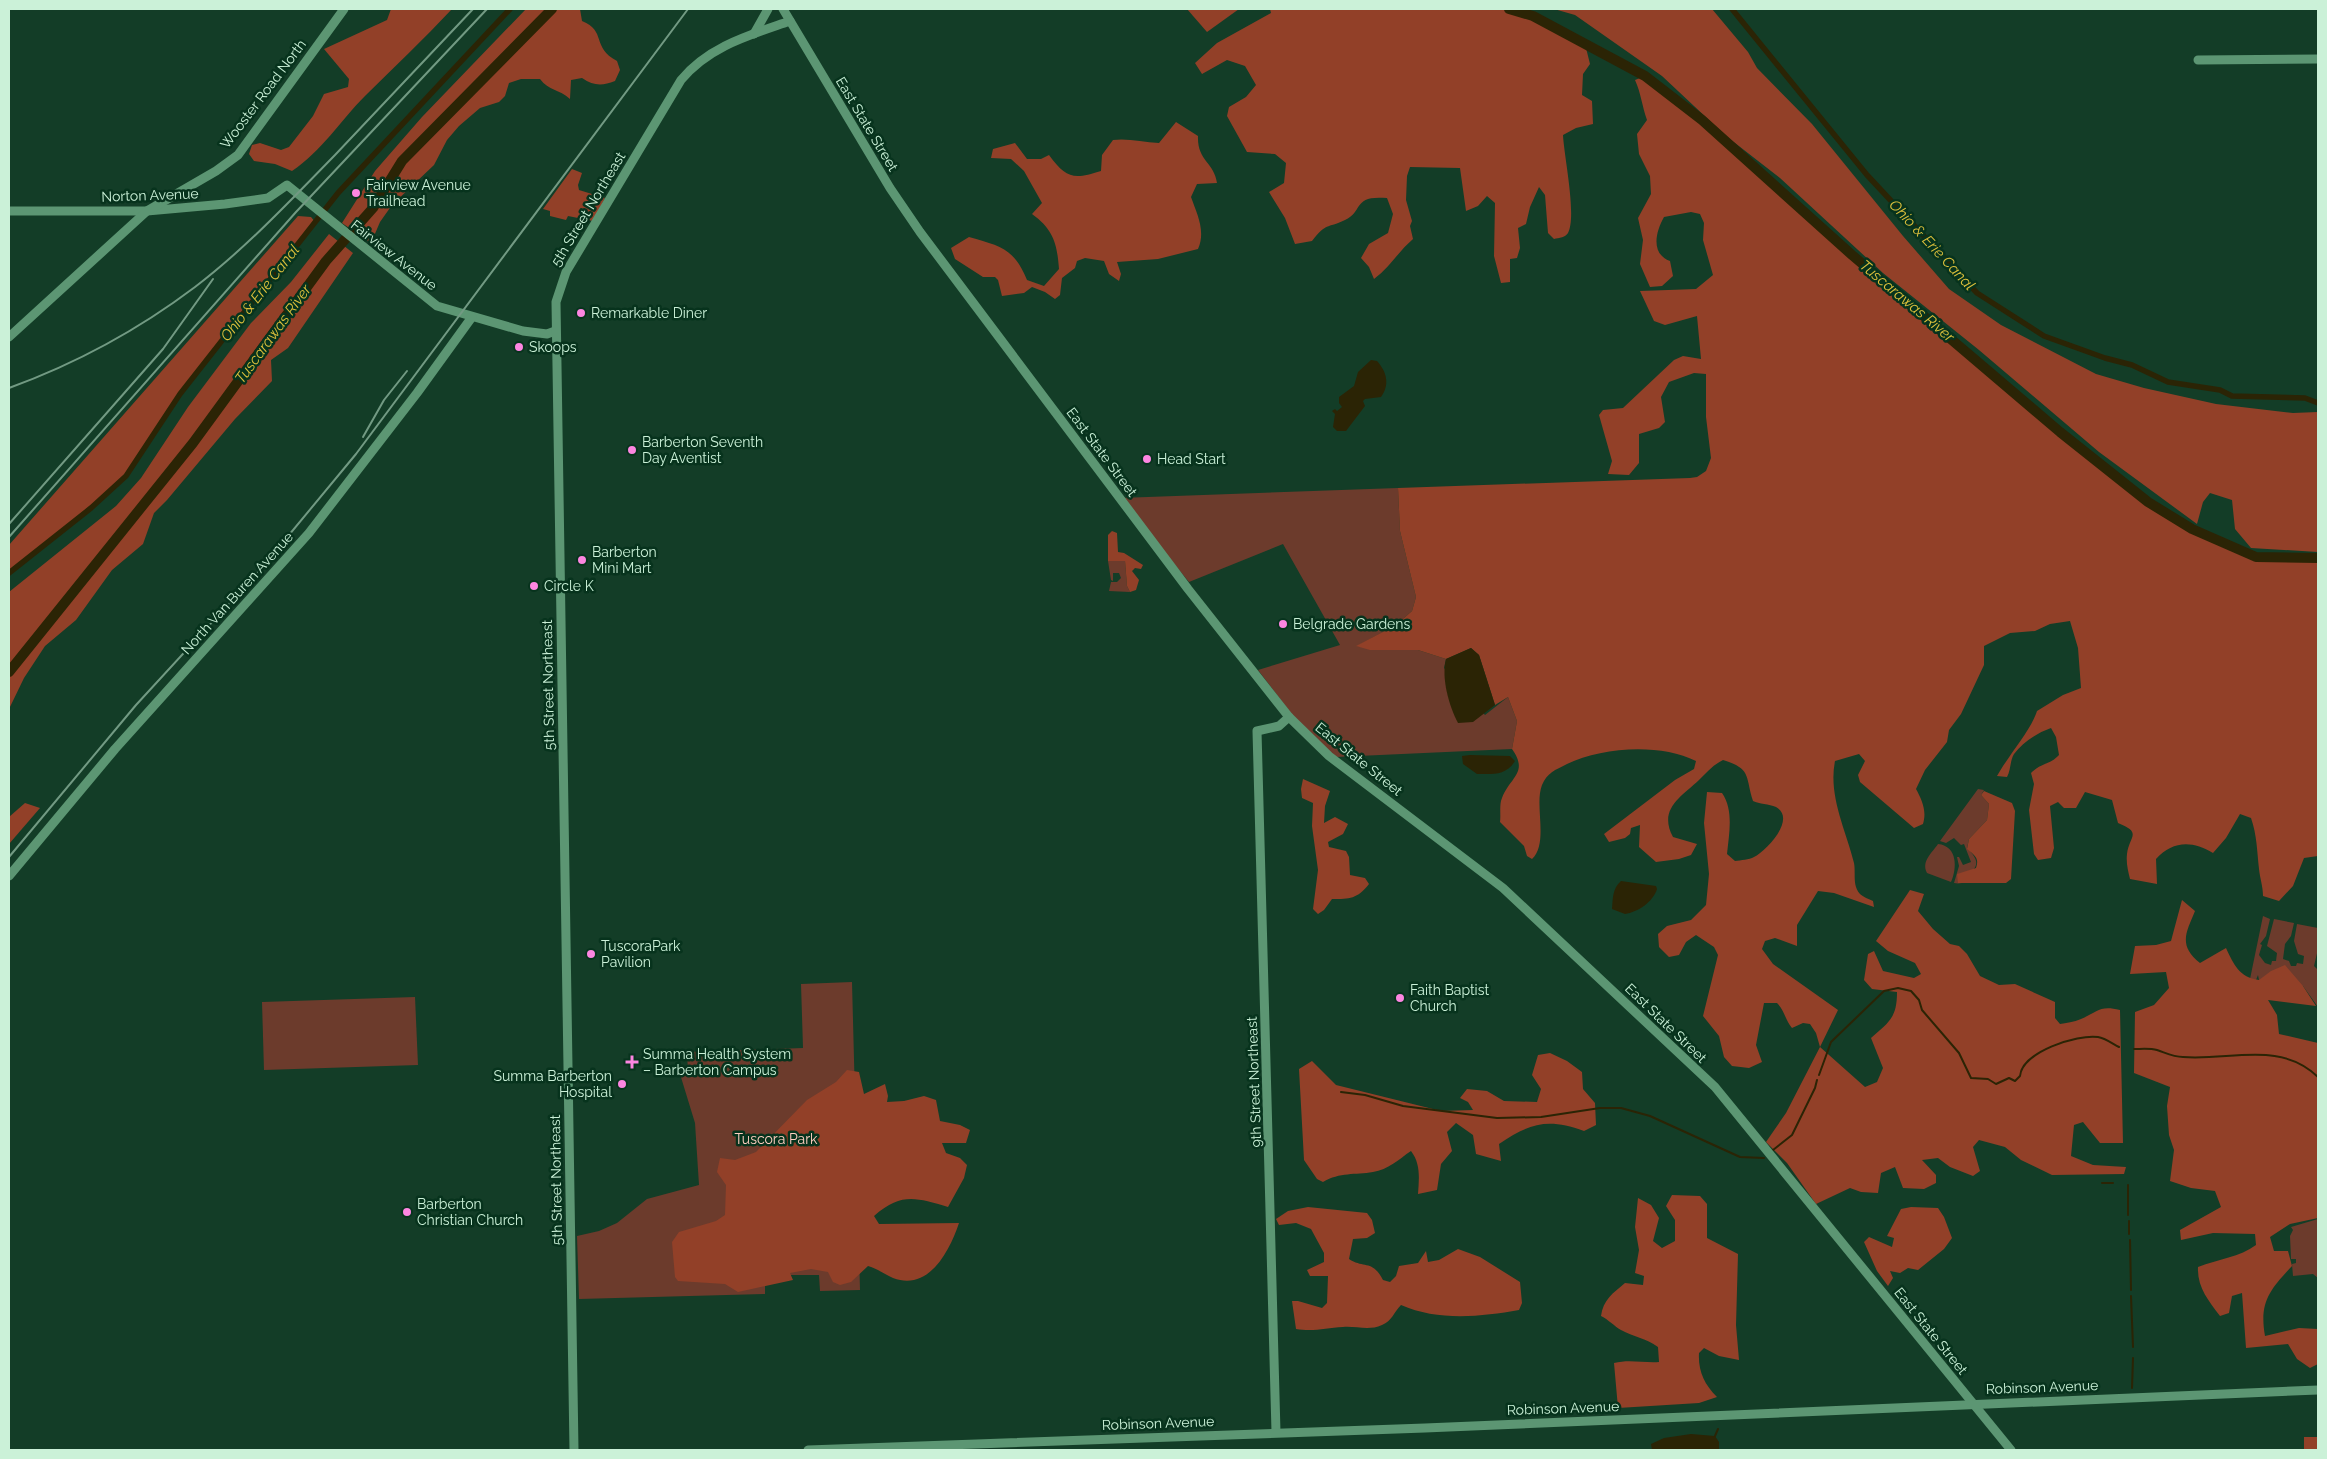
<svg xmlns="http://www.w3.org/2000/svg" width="2327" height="1459" viewBox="0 0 2327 1459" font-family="Raleway,sans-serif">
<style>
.green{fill:#6c3b2c}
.forest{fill:#924028}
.water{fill:#2b2405}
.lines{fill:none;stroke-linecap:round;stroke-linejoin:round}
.stream{stroke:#2b2405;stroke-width:2}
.canal{stroke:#2b2405;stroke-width:5.5}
.river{stroke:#2b2405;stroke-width:10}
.secondary{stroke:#5c9673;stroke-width:9}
.rail{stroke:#729a83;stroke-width:2}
.poi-dot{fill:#fd86e1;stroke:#07331d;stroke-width:2}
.labels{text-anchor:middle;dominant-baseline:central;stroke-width:5;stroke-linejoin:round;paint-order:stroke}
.street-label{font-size:14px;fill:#cbf1d8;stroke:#07331d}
.poi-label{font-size:14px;fill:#cbf1d8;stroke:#07331d;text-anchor:start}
.park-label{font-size:14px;fill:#ffcec0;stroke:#07331d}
.water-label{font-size:15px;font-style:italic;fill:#ddc03c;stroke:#07331d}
</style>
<rect width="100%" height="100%" fill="#133d27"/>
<!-- green -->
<g class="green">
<path d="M1398 488 1400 531 1416 597 1412 611 1396 625 1357 646 1389 650H1418L1446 659 1444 668 1485 715 1508 697 1517 721 1512 749 1336 757 1300 725 1258 670 1340 645 1283 544 1189 582 1120 498Z"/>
<path d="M1108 561H1125L1127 586 1130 592 1109 591 1111 582H1117L1121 578 1119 573H1113V581L1111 580Z"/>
<path d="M1978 789 1984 790 1981 795 1989 804 1987 820 1969 839 1967 848C1985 866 1974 869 1958 883L1962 884 1954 883 1959 866 1957 857H1959L1963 865 1971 862 1964 844 1961 845 1954 838 1946 843 1940 841Z"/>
<path d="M1938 844C1958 846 1957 869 1951 882L1927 873C1921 861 1932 853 1938 844Z"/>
<path d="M2263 916 2270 919 2266 936 2260 944 2262 945 2259 955 2265 963 2271 965 2272 961H2276L2277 953 2267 946 2274 919 2294 923 2291 936 2285 944 2283 959 2289 961 2291 966H2296L2297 963 2303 964 2304 956 2298 954 2294 941 2297 924 2318 928V949L2314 966 2318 970V1007L2303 986 2259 980 2258 975 2256 980 2250 979Z"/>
<path d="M852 982 860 1290 820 1291 819 1275H765V1294L579 1299 577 1236 599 1231 617 1223 647 1199 699 1185 695 1123 680 1074 688 1072 687 1052 803 1048 801 984Z"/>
<path d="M415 997 418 1065 264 1070 262 1002Z"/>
<path d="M2318 1219V1278L2313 1274 2293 1276 2292 1264 2296 1263V1259H2291L2290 1236 2293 1230 2291 1227Z"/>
</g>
<!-- forest -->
<g class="forest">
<path d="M391 9H452C424 39 394 67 365 96 340 121 322 151 292 171L275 164 254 161 249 154 252 145 260 143 281 150 289 147 313 116 324 94 348 87 349 79 324 49 387 20Z"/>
<path d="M526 9H580L582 21C607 31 591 47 617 61L620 70 615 81C602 86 594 86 582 78L571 80 570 99C559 89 549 91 540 79H521L509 83 505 96 499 102 480 108 459 126 447 140 434 165 392 205 380 222 371 243 342 223 375 171 422 117Z"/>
<path d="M1187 9H1239L1207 32Z"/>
<path d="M1270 9H1509L1533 16 1585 44 1590 64 1583 74 1582 95 1592 101 1593 124 1576 128 1563 135C1564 156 1577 216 1568 233 1566 237 1559 238 1554 239L1548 233 1545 195 1539 187 1530 207 1526 224 1518 228 1520 248 1517 258 1510 259V282L1501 283 1494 256 1495 203 1487 196 1478 206 1466 211 1460 168 1410 167 1407 176 1406 200 1412 221 1410 226 1413 239C1398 252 1390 267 1374 279L1369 267 1361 258 1369 244 1388 233 1393 214 1387 198C1352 195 1364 211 1345 220 1326 229 1327 222 1312 241L1295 244 1285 218 1269 192 1284 183 1286 163 1275 154 1247 152 1227 116 1229 107 1246 97 1256 85 1245 66 1227 60 1202 74 1195 63 1217 43 1271 13Z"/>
<path d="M1554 9H1712L1748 52 1757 68 1812 124 1903 236 1949 289 2001 325 2096 374 2144 388 2216 404 2293 413 2318 412V552L2251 548 2235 529 2232 500 2210 493 2203 502 2197 524 2099 452 1979 350 1883 273 1780 178 1726 136 1662 76 1575 15Z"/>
<path d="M1645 76 2060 432 2148 502 2192 529 2256 557 2318 558V856L2304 858 2293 886 2279 901 2263 896C2263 886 2260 879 2259 869 2257 852 2257 835 2251 818L2240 814 2226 838 2213 853C2192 840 2172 841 2156 859L2157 884 2130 879C2128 871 2126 863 2127 854 2129 836 2143 833 2118 823L2112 800 2085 792 2076 808H2064L2058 802 2050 806 2054 848 2051 858 2038 860 2034 854 2029 810 2034 784 2031 773C2042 762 2050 765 2059 755L2056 737 2051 728C2037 733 2023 742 2014 754 2010 760 2011 770 2007 777L1997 776C2008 756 2031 730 2037 711L2063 695 2081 688 2078 648 2070 621 2050 624 2035 631 2010 633 1984 646V665L1961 714 1949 730 1947 742 1925 770 1916 789C1922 800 1927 811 1923 824L1914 828 1860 782 1858 775 1865 761 1859 754 1835 761C1828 796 1846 830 1854 863 1856 873 1852 885 1860 894 1863 897 1869 899 1873 901L1874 907 1834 893 1818 891 1797 925V946L1775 938 1765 941 1762 949 1773 964 1838 1010 1820 1047 1865 1087 1877 1082 1883 1068 1871 1038C1889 1022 1897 1018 1897 992L1872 989 1864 980 1868 954 1874 951 1883 971 1914 978 1921 974 1915 963 1888 951 1876 941 1910 890 1924 894 1918 911 1933 929 1950 944 1959 946 1967 954 1980 976 1999 985 2015 984 2055 1002V1018L2060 1024C2066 1023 2074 1022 2081 1019 2098 1012 2099 1005 2120 1010L2123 1143H2100L2083 1122 2074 1125 2071 1156 2093 1165 2126 1167 2124 1174 2052 1175 2021 1160 2005 1147 1979 1140 1973 1147 1980 1171 1973 1176 1950 1167 1938 1158 1922 1160 1936 1175V1183L1924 1189 1903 1188 1895 1167 1881 1173 1878 1193 1861 1192 1850 1188 1816 1204 1787 1163 1766 1142 1786 1113 1820 1047 1816 1033 1810 1024 1803 1023 1792 1028C1785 1020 1785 1011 1777 1003H1764L1756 1045 1762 1062 1749 1068 1732 1066 1724 1057 1719 1036 1703 1016 1718 955 1714 947 1696 935 1686 942 1679 955 1669 957 1659 947 1658 934 1667 926 1691 920 1706 905 1709 874 1704 823 1707 792 1722 793C1734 810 1729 834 1727 854L1735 861C1741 860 1749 860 1754 857 1766 851 1797 819 1776 807 1769 804 1759 804 1753 801 1745 776 1752 769 1723 760 1713 765 1707 772 1699 780 1681 797 1658 809 1673 837L1697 844 1691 855 1679 859 1656 862 1639 847 1640 825 1631 828 1630 834 1625 838 1609 842 1604 834 1675 780 1694 769 1696 761C1660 743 1602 747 1567 764 1555 770 1547 773 1542 785 1534 805 1549 843 1532 859L1527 856 1524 846 1500 822C1501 815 1499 804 1502 798 1510 777 1529 773 1512 749L1517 721 1508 697 1495 705 1479 655 1471 648 1446 659 1418 650H1370L1356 646 1396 625 1412 611 1416 597 1400 531 1398 488 1690 478 1697 477 1706 471 1711 458 1706 417V374L1694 373 1669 382 1661 397 1665 422 1659 428 1639 434V463L1629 475 1608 474 1612 461 1599 415 1603 410 1623 408 1674 360 1683 356 1701 359 1697 316 1665 325 1654 321 1640 291 1696 289 1713 275 1703 240 1704 223 1700 214 1691 212 1664 217C1655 233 1651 254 1670 261L1673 276 1662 286 1650 287 1640 264 1643 240 1638 218 1651 194 1650 176 1639 154 1637 134 1647 120C1642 106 1641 93 1635 80Z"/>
<path d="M1176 122 1198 136C1197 161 1214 162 1217 183L1197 184 1191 197C1197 214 1206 231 1198 249L1158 259 1117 262 1121 274 1119 281 1109 274 1104 261 1085 258 1077 261 1075 268 1062 278 1060 295 1055 299 1045 292 1032 287 1024 293 1002 296 998 280 995 277H983L955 259 951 248 969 237C1000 246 1014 248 1027 280L1044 286 1059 269C1057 244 1054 230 1032 214L1042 203 1024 171 1011 159 991 158 993 149 1015 143 1027 159H1041L1049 155C1066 178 1073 180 1101 171L1102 155 1113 140C1127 138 1143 142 1159 143Z"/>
<path d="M572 169 582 173 578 185 579 190 605 198 593 221 568 216 566 220 550 216V211L543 209Z"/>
<path d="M298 216 311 217 316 223 180 394 126 476 9 573V545Z"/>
<path d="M329 234 353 253 288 348 271 360 272 381 235 419 167 500 154 513 143 544 112 570 76 620 45 646 24 678 9 709V592L116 506 141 478 188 407 251 323 291 282Z"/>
<path d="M1112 531 1117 533 1118 552 1124 553 1143 565 1141 569 1135 568 1132 571 1139 580 1136 590 1130 592 1127 586 1125 561H1108V535Z"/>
<path d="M1303 779 1330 791 1325 806 1324 823 1335 817 1348 824 1343 834 1328 842 1329 847 1346 851 1349 857 1350 875 1365 878 1369 884C1357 899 1350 899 1332 899L1324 910 1318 914 1313 909 1318 870 1312 826 1313 803 1302 798 1301 789Z"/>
<path d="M1984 791 2012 803 2015 811 2011 879 2006 883H1958L1957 874 1976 868C1980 858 1974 855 1967 849L1969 839 1987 820 1989 804 1981 795Z"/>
<path d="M25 803 40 808 9 844V817Z"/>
<path d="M2182 900 2195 911C2186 933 2178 945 2200 963L2226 948C2234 965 2239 977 2259 980L2271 971 2285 965 2303 986 2316 1006 2268 1000 2277 1015 2279 1034 2318 1043V1218L2290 1224 2270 1237 2274 1251H2288L2292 1266C2270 1290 2259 1302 2265 1336L2299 1328 2318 1329V1364L2310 1368 2297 1359 2288 1344 2246 1348 2242 1293 2232 1296 2229 1313 2220 1316C2208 1300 2197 1287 2198 1267 2218 1259 2240 1257 2256 1245L2255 1234 2213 1233 2181 1240 2180 1230 2221 1207 2215 1191 2191 1188 2170 1181 2174 1150 2169 1135 2167 1106 2170 1087 2134 1073 2135 1012 2154 1005 2169 988 2166 972 2130 974 2135 946 2156 945 2171 941Z"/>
<path d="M1550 1053 1567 1061 1582 1072 1583 1089 1595 1103 1596 1125 1584 1131C1548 1118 1530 1123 1499 1144L1501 1161 1476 1154 1473 1135 1456 1123 1447 1132 1452 1151 1441 1164 1437 1190 1418 1194C1419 1179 1421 1164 1411 1151 1399 1159 1388 1170 1373 1172 1355 1175 1340 1172 1323 1182L1317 1179 1304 1160 1299 1069 1312 1061 1336 1085 1441 1111 1473 1110 1468 1102 1460 1098 1467 1089 1487 1091 1504 1101 1537 1102 1541 1089 1532 1075 1538 1055Z"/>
<path d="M847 1070 859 1072 864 1094 885 1084 888 1096 887 1102 904 1101 924 1096 936 1100 940 1121 960 1125 970 1130 966 1143H942L946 1153 960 1158 967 1165 964 1178 948 1207C916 1198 902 1192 874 1216L879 1224 959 1223C950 1250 929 1292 893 1278 884 1274 878 1269 868 1266L851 1282 840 1285 833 1282 828 1272 811 1269 790 1273 793 1280 738 1292 725 1284 678 1281 675 1277 672 1242 679 1232 716 1221 725 1215 726 1185 717 1172 720 1158 735 1160 756 1152 807 1100 836 1082Z"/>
<path d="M1672 1195 1700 1196 1707 1204V1238L1738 1254 1736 1325 1739 1360 1719 1356 1704 1348 1699 1353C1698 1371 1704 1384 1717 1397L1699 1403 1618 1408 1614 1363C1629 1359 1643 1363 1659 1362L1658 1347C1646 1338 1633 1337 1621 1330 1614 1326 1609 1320 1601 1316 1603 1300 1613 1293 1625 1283L1643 1285 1644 1276 1635 1273 1639 1250 1635 1227 1638 1198 1651 1205 1659 1218 1653 1241 1662 1248 1675 1241V1220L1666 1206Z"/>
<path d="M1308 1207 1367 1213 1372 1220 1375 1233 1367 1238 1353 1239 1349 1259C1364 1269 1372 1259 1383 1280L1390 1282 1396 1276 1399 1266 1418 1263 1426 1251 1428 1262 1439 1260 1458 1249 1480 1257 1520 1282 1522 1303 1519 1310C1480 1317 1437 1321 1401 1305 1394 1312 1392 1321 1382 1325 1369 1331 1357 1326 1343 1327 1326 1328 1313 1332 1296 1329L1292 1301H1298L1322 1308 1327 1303 1328 1276H1310L1307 1270 1324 1262V1253L1311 1229 1296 1223 1279 1225 1276 1219 1288 1211Z"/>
<path d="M1911 1207 1938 1208 1944 1217 1952 1238 1944 1249 1918 1270 1908 1268 1900 1273 1890 1271 1893 1278 1888 1286 1877 1271 1864 1242 1869 1237 1892 1247 1894 1238 1887 1236 1901 1209Z"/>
<path d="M2304 1437H2317L2318 1450H2304Z"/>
</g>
<!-- water -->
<g class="water">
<path d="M1371 360 1377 361C1387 372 1390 385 1381 397L1365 399 1363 401 1365 406 1346 431H1337L1333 427 1335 414 1332 411 1335 409 1337 411 1342 407 1339 403V397L1354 386 1358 372Z"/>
<path d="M1471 648 1479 655 1495 705 1473 722 1458 723C1449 706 1441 678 1446 659Z"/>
<path d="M1470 755 1510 756 1515 761C1506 776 1492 774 1477 774L1463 764 1462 756Z"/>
<path d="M1621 881 1656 886 1657 889C1653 902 1638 912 1625 914L1612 909C1613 899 1612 889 1621 881Z"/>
<path d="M1691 1434 1715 1436 1719 1442V1450H1652L1651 1444 1664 1438Z"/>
</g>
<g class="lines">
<!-- stream -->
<g class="stream">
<path d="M2134 1049C2141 1049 2150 1048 2157 1050 2166 1053 2173 1057 2183 1057 2230 1061 2280 1040 2318 1077"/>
<path d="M1819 1075 1831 1042 1884 991 1898 988 1911 991 1919 1000 1922 1010 1959 1053 1971 1078 1988 1079 1996 1084 2009 1078 2015 1081 2020 1076C2022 1052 2077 1034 2098 1037 2105 1038 2113 1044 2119 1047"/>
<path d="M1341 1092 1365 1095 1403 1106 1497 1118 1541 1117 1600 1108H1621L1650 1116 1740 1157 1764 1158"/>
<path d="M1773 1150 1792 1135 1815 1088 1817 1080"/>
<path d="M2102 1183H2113"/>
<path d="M2128 1185V1215"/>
<path d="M2129 1221V1234"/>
<path d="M2130 1240 2131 1290"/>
<path d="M2131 1296 2133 1347"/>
<path d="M2132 1388 2133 1358"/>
<path d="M1715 1436 1718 1429"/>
</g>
<!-- canal -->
<g class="canal">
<path d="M1732 9 1867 175 1977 293 2044 336 2105 358 2132 365 2168 382 2220 390 2232 396 2305 398 2318 403"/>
<path d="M9 573 91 508 126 476 180 394 338 193 510 9"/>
</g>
<!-- river -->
<g class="river">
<path d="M1509 9 1533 16 1645 76 1702 120 1852 255 2060 432 2148 502 2192 529 2256 557 2318 558"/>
<path d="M9 672 193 443 326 261 373 208 402 161 552 9"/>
</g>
<!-- secondary -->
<g class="secondary">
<path d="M783 9 890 188 920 232 1188 589 1289 717 1329 756 1503 888 1715 1087 2011 1450"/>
<path d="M754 34 768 9"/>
<path d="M2198 60 2318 59"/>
<path d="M9 211H147L225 204 268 198 287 185 437 306 523 331 547 334 555 331"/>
<path d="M9 337 147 211 216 171 238 155 344 9"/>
<path d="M9 876 115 749 309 533 417 393 472 317"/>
<path d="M1276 1432 1257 731 1279 726 1289 717"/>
<path d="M574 1450 556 302 566 272 681 80C709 46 750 35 790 21"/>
<path d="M808 1450 1425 1428 2318 1390"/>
</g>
<!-- rail -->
<g class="rail">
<path d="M9 388C75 364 138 330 195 287 246 248 290 201 335 155 381 106 427 57 473 9"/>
<path d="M363 437 384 400 407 371"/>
<path d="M9 524 163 349 213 279"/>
<path d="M9 537 296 212 487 9"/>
<path d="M9 857 136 705 260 570 356 454 688 9"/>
</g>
</g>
<!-- markers -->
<g class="poi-dot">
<circle cx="356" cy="193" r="5"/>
<circle cx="581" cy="313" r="5"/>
<circle cx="519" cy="347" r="5"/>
<circle cx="632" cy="450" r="5"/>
<circle cx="1147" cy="459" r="5"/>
<circle cx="582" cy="560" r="5"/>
<circle cx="534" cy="586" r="5"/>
<circle cx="1283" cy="624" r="5"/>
<circle cx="591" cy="954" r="5"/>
<circle cx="1400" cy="998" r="5"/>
<path d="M629.5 1054.5h5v5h5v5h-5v5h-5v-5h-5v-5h5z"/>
<circle cx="622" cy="1084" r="5"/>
<circle cx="407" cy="1212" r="5"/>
</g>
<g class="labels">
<!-- street labels -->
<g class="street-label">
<text transform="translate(263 94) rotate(-53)">Wooster Road North</text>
<text transform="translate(867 124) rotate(59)">East State Street</text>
<text transform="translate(150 195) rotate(-2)">Norton Avenue</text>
<text transform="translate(588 209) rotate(-59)">5th Street Northeast</text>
<text transform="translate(394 255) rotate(38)">Fairview Avenue</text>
<text transform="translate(1102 452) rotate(53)">East State Street</text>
<text transform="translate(237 593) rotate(-48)">North Van Buren Avenue</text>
<text transform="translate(548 685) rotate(-91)">5th Street Northeast</text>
<text transform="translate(1359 759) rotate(39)">East State Street</text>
<text transform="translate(1666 1023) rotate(44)">East State Street</text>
<text transform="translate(1254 1082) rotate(-92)">9th Street Northeast</text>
<text transform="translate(556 1180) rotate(-91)">5th Street Northeast</text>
<text transform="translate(1931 1331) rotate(51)">East State Street</text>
<text transform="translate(2042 1387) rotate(-2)">Robinson Avenue</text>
<text transform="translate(1563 1408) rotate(-2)">Robinson Avenue</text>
<text transform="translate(1158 1423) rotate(-2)">Robinson Avenue</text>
</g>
<!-- poi labels -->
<g class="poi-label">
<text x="366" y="185">Fairview Avenue<tspan x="366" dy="16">Trailhead</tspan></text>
<text x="591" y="313">Remarkable Diner</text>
<text x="529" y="347">Skoops</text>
<text x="642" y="442">Barberton Seventh<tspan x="642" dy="16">Day Aventist</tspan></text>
<text x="1157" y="459">Head Start</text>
<text x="592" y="552">Barberton<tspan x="592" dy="16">Mini Mart</tspan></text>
<text x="544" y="586">Circle K</text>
<text x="1293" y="624">Belgrade Gardens</text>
<text x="601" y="946">TuscoraPark<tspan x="601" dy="16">Pavilion</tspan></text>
<text x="1410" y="990">Faith Baptist<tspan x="1410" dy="16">Church</tspan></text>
<text x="643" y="1054">Summa Health System<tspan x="643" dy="16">– Barberton Campus</tspan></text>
<text x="612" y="1076" text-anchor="end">Summa Barberton<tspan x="612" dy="16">Hospital</tspan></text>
<text x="417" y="1204">Barberton<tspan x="417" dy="16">Christian Church</tspan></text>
</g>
<!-- park labels -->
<g class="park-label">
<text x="776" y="1139">Tuscora Park</text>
</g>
<!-- water labels -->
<g class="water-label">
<text transform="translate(1932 245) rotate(47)">Ohio &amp; Erie Canal</text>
<text transform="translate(260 293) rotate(-52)">Ohio &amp; Erie Canal</text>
<text transform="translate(1907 301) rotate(40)">Tuscarawas River</text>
<text transform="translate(273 334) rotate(-54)">Tuscarawas River</text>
</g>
</g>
<!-- border -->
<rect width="2327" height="1459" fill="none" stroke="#cbf1d8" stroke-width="20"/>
</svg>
